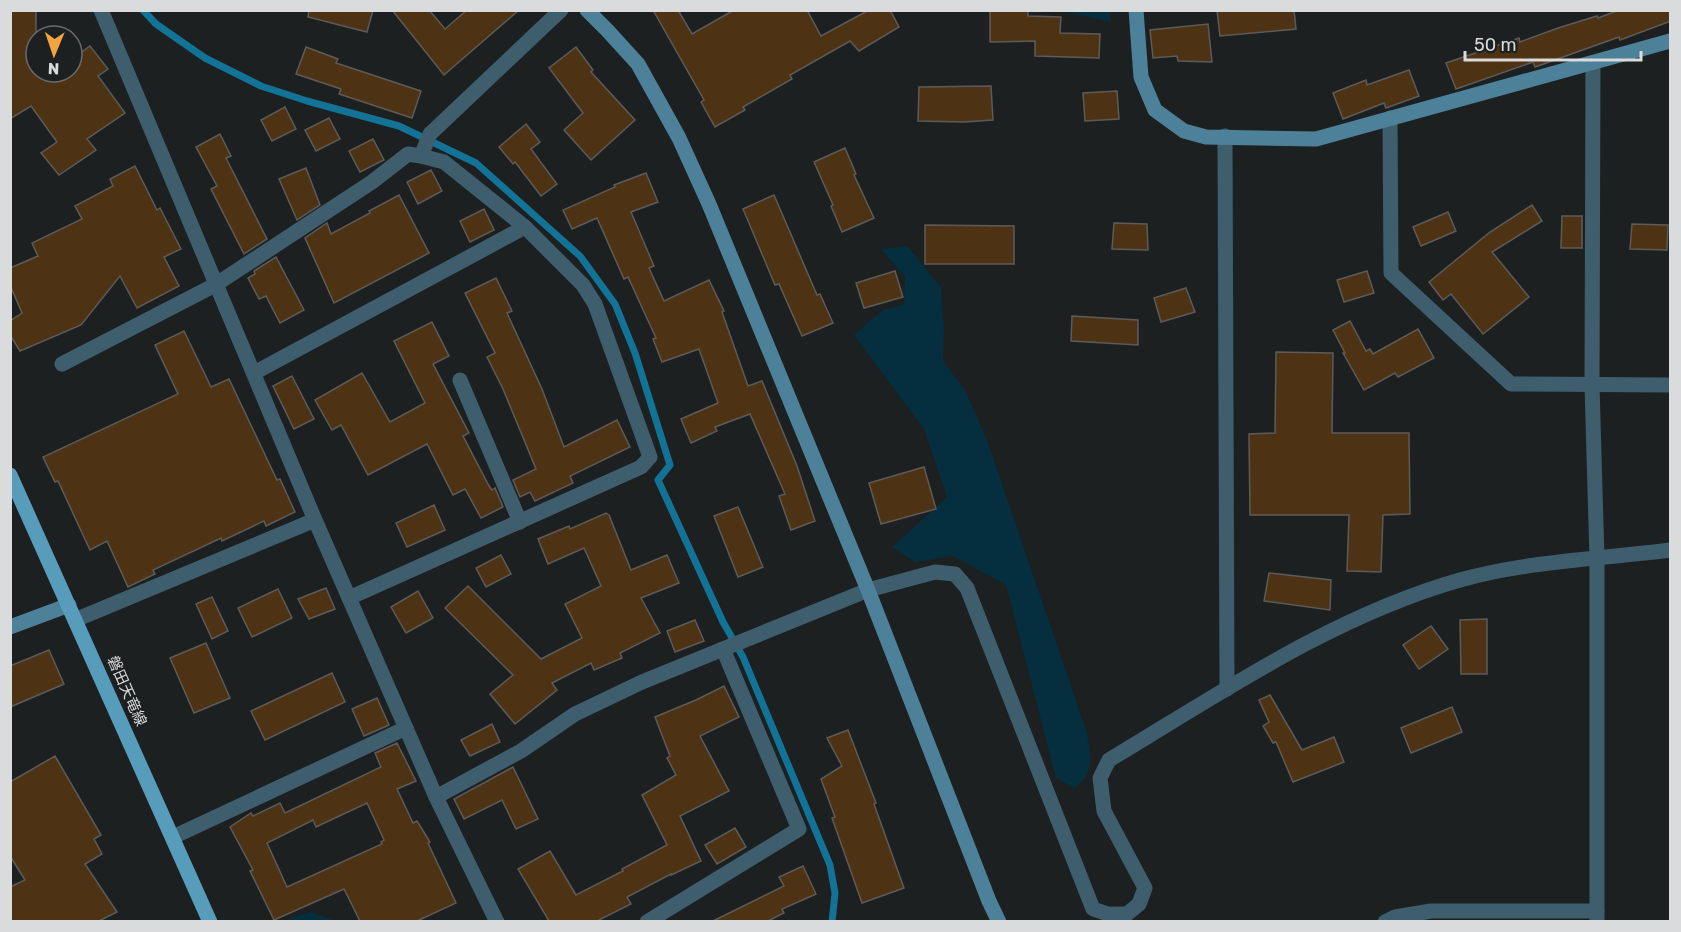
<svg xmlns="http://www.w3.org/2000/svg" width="1681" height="932" viewBox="0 0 1681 932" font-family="Rubik,'Noto Sans JP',sans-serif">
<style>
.green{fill:#052e3e}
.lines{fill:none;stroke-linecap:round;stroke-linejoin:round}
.stream{stroke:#127396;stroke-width:7}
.building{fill:#4d3314;stroke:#5d5b59;stroke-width:1.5;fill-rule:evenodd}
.street{stroke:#3e5e6d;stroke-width:15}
.secondary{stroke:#4d8199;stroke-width:15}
.primary{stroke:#589cbc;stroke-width:15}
.labels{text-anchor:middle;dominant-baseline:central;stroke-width:4.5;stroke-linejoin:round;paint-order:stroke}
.street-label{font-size:15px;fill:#d9dbdc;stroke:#1d2021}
</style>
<rect width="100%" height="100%" fill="#1d2021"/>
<!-- green -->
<g class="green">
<path d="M1062 11H1110L1111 22Z"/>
<path d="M908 246 941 288 944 329 943 361 965 390 987 440 1086 730C1090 751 1097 774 1074 788L1056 778 1006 585 953 556 915 562 892 547 947 497 924 429 854 335 883 310 904 304 905 277 881 249Z"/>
<path d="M310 912 336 921H287L291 918Z"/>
</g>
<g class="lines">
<!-- stream -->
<path class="stream" d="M143 10 156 24 205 58 261 86 307 101 399 126 476 163 580 256 615 304 635 353 670 465 658 480 723 622 743 657 830 865 835 893 832 922"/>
</g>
<!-- building -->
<g class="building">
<path d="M11 10H36V72H72V59L90 46 108 69 98 76 125 113 87 139 96 150 59 175 41 153 57 142 31 106 10 119Z"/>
<path d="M309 10H373L367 32 308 17Z"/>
<path d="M392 10H429L445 29 467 10H519L444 75Z"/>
<path d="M653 10H678L692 34 734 10H807L821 36 869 10H890L899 27 859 51 850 41 790 75 792 79 743 107 745 110 715 127 701 102 704 100Z"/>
<path d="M990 10H1028V16L1061 17 1060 33 1100 34 1099 58 1035 56V41L990 42Z"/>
<path d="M1217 10H1294L1296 29 1220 36Z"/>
<path d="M1619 10H1671V21L1620 40 1619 37 1535 67 1533 62 1456 89 1446 63 1519 38 1520 42 1558 28 1597 16 1598 18Z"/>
<path d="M1208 24 1212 62 1178 61 1177 56 1153 58 1150 30Z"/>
<path d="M306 47 338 59 336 63 421 91 412 118 339 94 341 89 296 74Z"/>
<path d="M576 47 593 70 591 72 635 120 591 160 564 130 583 113 549 68Z"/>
<path d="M1409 70 1419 96 1386 108 1384 103 1343 119 1333 93 1366 80 1367 85Z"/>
<path d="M991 86 993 120 963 122 918 121 919 87Z"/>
<path d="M1117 91 1119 119 1085 121 1083 93Z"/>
<path d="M285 107 296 129 272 141 261 120Z"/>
<path d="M329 118 340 139 316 151 305 130Z"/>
<path d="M526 124 540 142 531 149 557 184 541 196 515 162 513 164 499 147Z"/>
<path d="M220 134 231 156 226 158 267 239 244 254 211 189 217 186 196 147Z"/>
<path d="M373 139 384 160 360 172 349 151Z"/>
<path d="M845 148 856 174 854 175 874 218 842 232 831 206 833 205 814 162Z"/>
<path d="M135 166 157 210 160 208 181 249 164 257 179 286 137 308 120 276 81 325 20 351 10 335V321L22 313 10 285V268L38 256 32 243 82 219 75 206 113 186 110 179Z"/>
<path d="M306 168 320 205 297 220 279 179Z"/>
<path d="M431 170 442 191 418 204 407 182Z"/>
<path d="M646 173 658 202 631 212 654 266 649 268 664 301 709 280 724 311 722 312 748 386 762 381 797 466 815 521 791 530 779 496 785 494 750 414 715 427 717 431 691 443 681 419 718 403 699 349 662 362 653 339 656 338 628 277 624 279 597 218 572 229 563 210 615 187 614 185Z"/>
<path d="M399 195 429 253 334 303 305 238 327 223 331 234 370 213 369 211Z"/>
<path d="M774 195 817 295 820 294 833 323 802 336 779 284 775 285 743 209Z"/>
<path d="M1532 205 1542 221 1492 252 1529 297 1483 334 1451 294 1443 300 1429 282 1490 232Z"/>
<path d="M484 209 494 230 470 242 460 221Z"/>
<path d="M1448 212 1456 231 1421 246 1413 227Z"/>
<path d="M1562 216H1582V248H1561Z"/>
<path d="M1114 223 1147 224 1148 250 1112 249Z"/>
<path d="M1632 224 1668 225 1667 250 1630 249Z"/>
<path d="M925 225 1014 226V264H925Z"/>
<path d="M276 257 304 310 280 323 266 296 259 299 248 278 255 274 254 271Z"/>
<path d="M895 271 903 297 864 308 856 283Z"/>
<path d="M1367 271 1374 293 1344 302 1337 280Z"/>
<path d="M496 278 512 311 507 313 542 389 564 447 617 420 630 447 570 476 573 483 535 501 530 492 520 497 513 480 536 469 503 389 487 357 495 353 465 293Z"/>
<path d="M1186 288 1195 312 1161 322 1154 298Z"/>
<path d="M1072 316 1138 320V345L1071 341Z"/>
<path d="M1350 321 1366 351 1370 349 1373 354 1418 329 1434 358 1398 377 1395 373 1364 390 1343 353H1345L1333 330Z"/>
<path d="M432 322 449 356 433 364 469 433 463 436 489 486 492 490 495 488 503 507 481 518 465 489 453 495 427 444 368 475 341 425 332 430 315 400 362 373 390 422 425 403 394 341Z"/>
<path d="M184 331 211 387 229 379 277 480 280 479 295 512 266 526 264 521 222 541 221 538 153 570 155 574 128 587 107 541 90 550 58 481 55 482 43 457 178 394 155 345Z"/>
<path d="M1276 352 1333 353 1332 433H1409L1410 514 1383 515 1381 572 1347 571 1349 515H1250L1249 434 1275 433Z"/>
<path d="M292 376 314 419 294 429 273 386Z"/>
<path d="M924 467 936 509 881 524 869 483Z"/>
<path d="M434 505 445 530 407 547 396 523Z"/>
<path d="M738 507 763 567 738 577 714 516Z"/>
<path d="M606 513 609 515 631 570 667 555 679 583 641 598 660 633 620 653 622 658 594 670 591 663 552 683 557 690 515 724 490 694 513 675 445 608 468 586 541 659 582 638 565 604 601 586 584 548 548 564 538 539 569 526 570 529Z"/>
<path d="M501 555 511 574 486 587 476 568Z"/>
<path d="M1269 573 1331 580 1330 610 1264 601Z"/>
<path d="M326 588 335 609 309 619 298 599Z"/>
<path d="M278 589 292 618 252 637 238 608Z"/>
<path d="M418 591 433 618 406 633 391 607Z"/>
<path d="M212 597 228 631 212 639 196 604Z"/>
<path d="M1487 619V674H1461L1460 620Z"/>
<path d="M695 620 704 641 675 652 667 631Z"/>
<path d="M1431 626 1448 649 1419 669 1403 645Z"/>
<path d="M206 643 230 698 194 713 170 658Z"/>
<path d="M49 650 64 684 10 707V666Z"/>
<path d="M332 673 345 702 265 740 251 711Z"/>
<path d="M724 686 739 717 700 736 729 791 680 816 701 861 671 875V874L627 897 631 904 597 921H549L518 869 550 851 576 895 623 871 622 869 667 845 642 795 676 775 667 758 670 756 655 717 696 700Z"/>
<path d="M1270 695 1302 750 1334 737 1344 762 1293 782 1276 742 1273 743 1263 726 1269 722 1259 700Z"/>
<path d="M377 698 389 725 364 736 352 709Z"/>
<path d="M1452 707 1462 732 1411 753 1401 728Z"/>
<path d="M492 724 500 742 470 756 461 740Z"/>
<path d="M848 730 876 803 874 804 904 888 862 903 832 818 835 817 821 779 842 766 827 738Z"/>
<path d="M397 743 416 781 397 789 413 823 417 821 430 842 428 843 456 903 417 921H360L344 889 274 920 250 871 253 870 230 827 251 813 253 816 280 803 285 813 381 767 375 753ZM367 803 384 840 381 842 382 844 287 887 267 843 313 820 316 827Z"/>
<path d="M55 756 101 835 94 839 102 854 85 864 117 912 99 921H10V887L25 880 10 856V782Z"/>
<path d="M513 767 538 819 516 829 502 800 464 819 454 799Z"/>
<path d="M735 828 746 847 717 864 705 845Z"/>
<path d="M803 866 816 894 782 909 784 913 768 921H713L784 886 779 877Z"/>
</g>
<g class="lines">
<!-- street -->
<g class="street">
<path d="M101 10 315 520 436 797 497 922"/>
<path d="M1593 63 1592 385 1597 559V922"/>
<path d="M1390 118 1391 273 1511 384 1670 385"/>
<path d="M1225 136 1227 689"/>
<path d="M62 364 215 285 372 182 408 154 421 156 430 134 561 10"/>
<path d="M254 373 525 227"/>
<path d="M460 380 520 522"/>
<path d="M349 598 641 467 650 457 595 304 583 285 525 227 444 162 421 156"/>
<path d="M75 620 315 520"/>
<path d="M436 797 521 751 575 714 642 682 868 590 935 572 955 574 967 588 1093 909 1108 914H1127L1139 904 1145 888 1104 811 1100 778 1109 760C1221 693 1333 616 1460 580 1528 561 1600 559 1670 550"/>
<path d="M173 837 406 728"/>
<path d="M647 922 799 829 723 649"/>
<path d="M1385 922 1395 917 1431 911H1597"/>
</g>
<!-- secondary -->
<g class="secondary">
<path d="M587 10 607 30 638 64 679 138 709 204 868 590 989 901 999 922"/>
<path d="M1136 10 1141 77 1155 110 1184 131 1206 137 1316 139 1670 41"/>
<path d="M10 627 69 605"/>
</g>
<!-- primary -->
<path class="primary" d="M10 475 210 922"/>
</g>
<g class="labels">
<!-- street labels -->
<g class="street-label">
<text transform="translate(127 691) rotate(66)">磐田天竜線</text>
</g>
</g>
<!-- border -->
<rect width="1681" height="932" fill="none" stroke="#d9dbdc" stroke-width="24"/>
<!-- north arrow -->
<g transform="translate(54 54) rotate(182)"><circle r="28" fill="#1d2021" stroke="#686b6c" stroke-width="1.5"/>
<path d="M0-4.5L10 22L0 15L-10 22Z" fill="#f3a442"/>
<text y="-9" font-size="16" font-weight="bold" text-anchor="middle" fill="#d9dbdc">N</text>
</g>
<!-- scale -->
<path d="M1465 51v9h176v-9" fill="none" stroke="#d9dbdc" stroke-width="3"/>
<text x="1474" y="51" font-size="18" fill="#d9dbdc" stroke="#1d2021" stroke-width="4.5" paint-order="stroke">50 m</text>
</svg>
